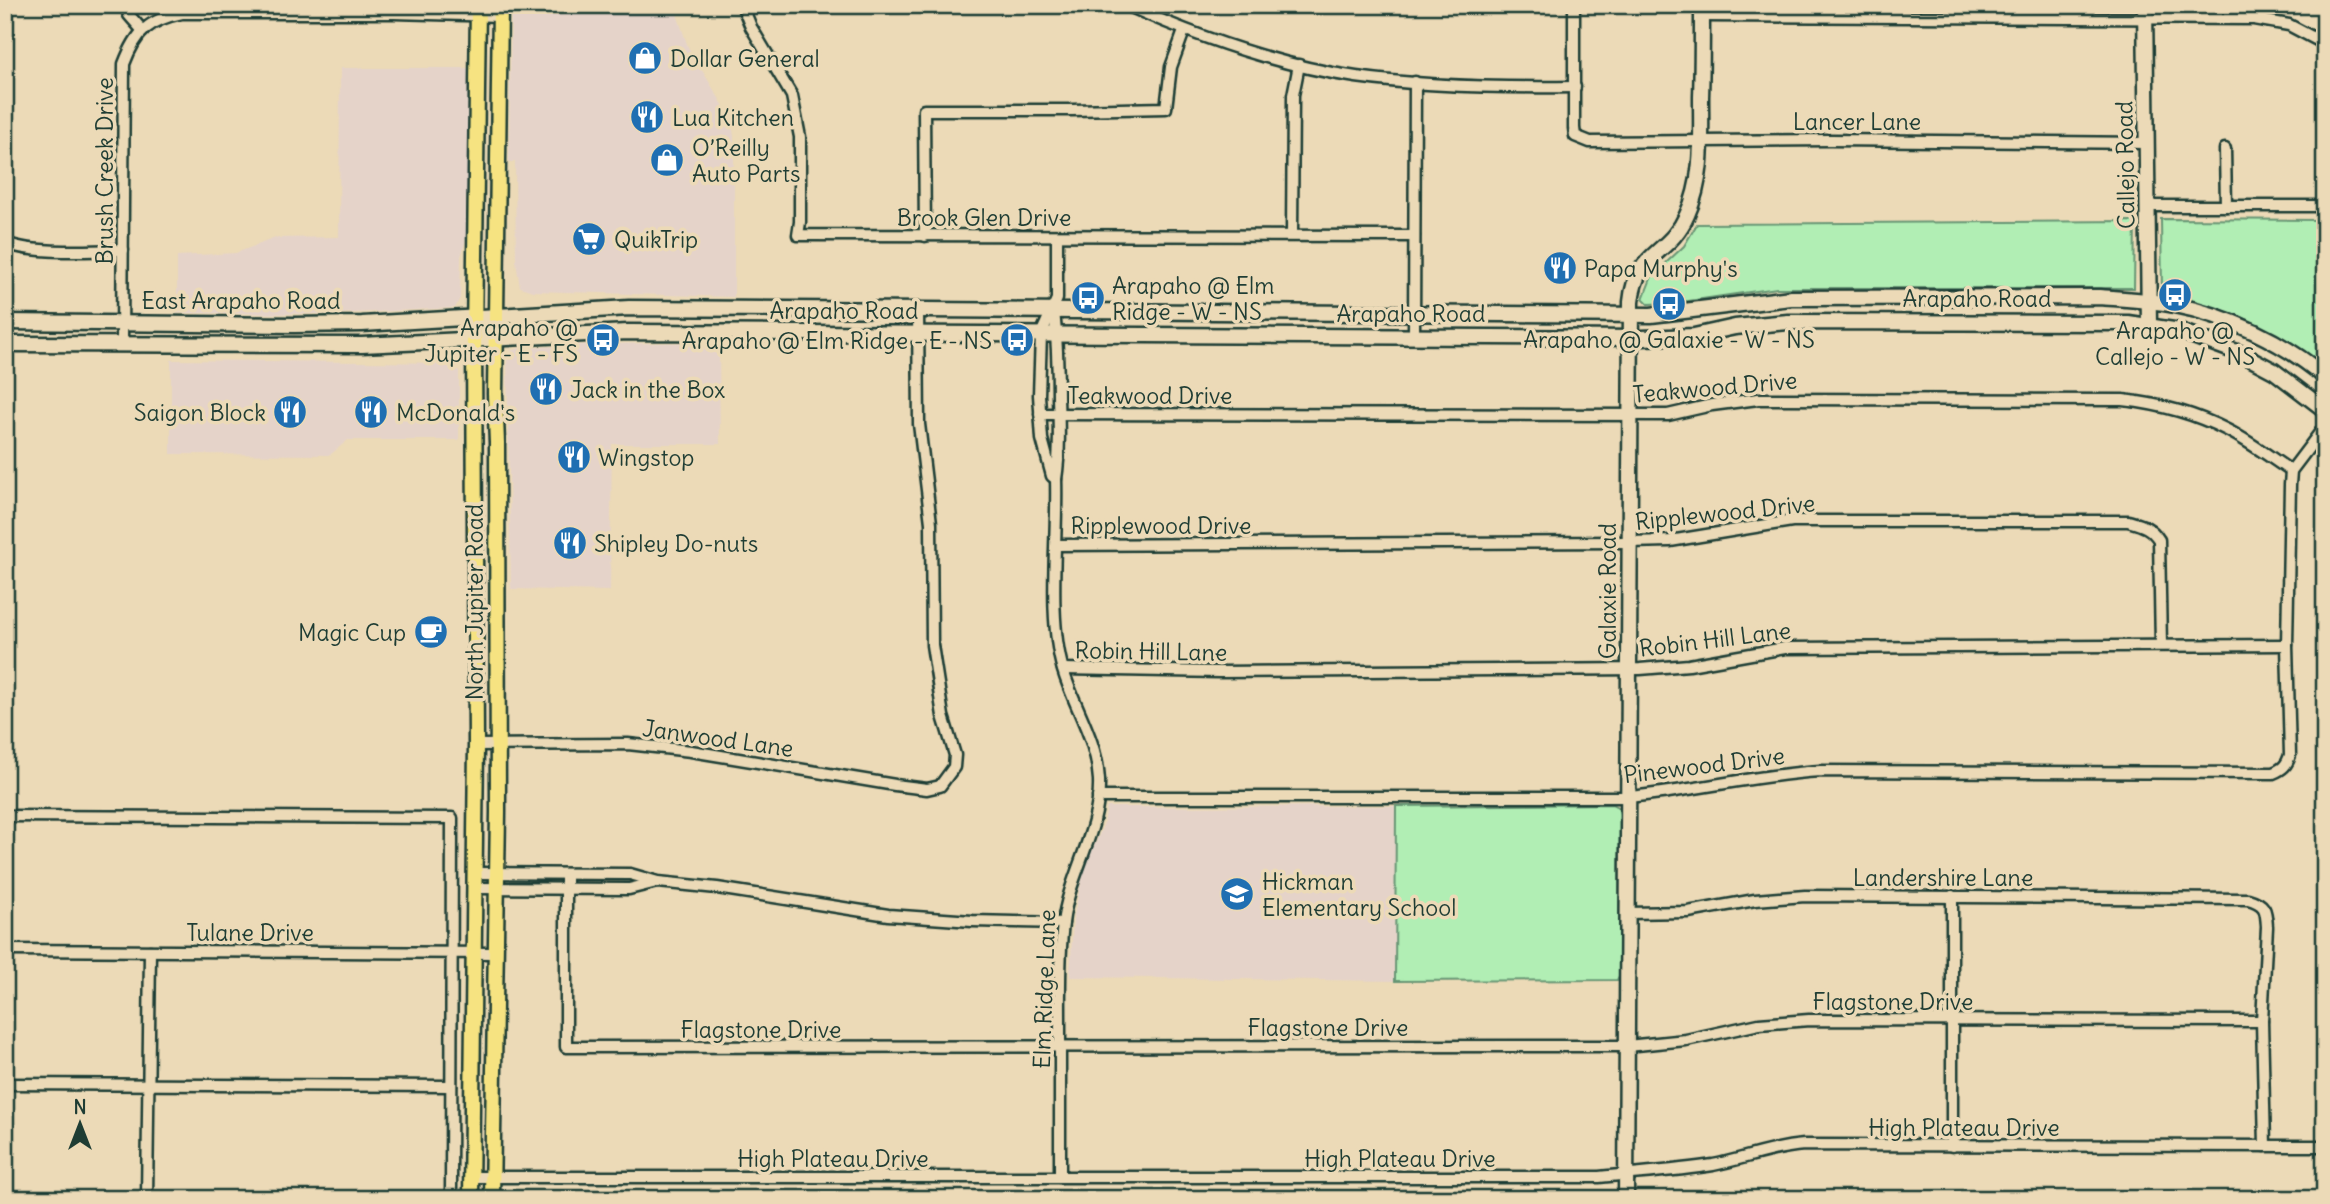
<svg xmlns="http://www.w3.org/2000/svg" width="2330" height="1204" viewBox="0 0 2330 1204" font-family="Delius,sans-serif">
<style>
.built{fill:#e5d3c9}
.green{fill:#b1eeb4;stroke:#689674;stroke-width:2}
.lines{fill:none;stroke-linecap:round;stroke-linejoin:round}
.street-casing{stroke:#1f3d34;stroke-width:15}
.secondary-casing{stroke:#1f3d34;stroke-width:19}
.primary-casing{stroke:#1f3d34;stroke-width:19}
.street{stroke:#ecdab7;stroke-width:10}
.secondary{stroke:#ecdab7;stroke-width:14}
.primary{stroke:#f6e381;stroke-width:14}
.labels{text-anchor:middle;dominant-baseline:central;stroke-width:7;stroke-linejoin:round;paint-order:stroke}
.poi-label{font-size:23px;fill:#1f3d34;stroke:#ecdab7;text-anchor:start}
.street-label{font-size:23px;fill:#1f3d34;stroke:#ecdab7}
</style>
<rect width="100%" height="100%" fill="#ecdab7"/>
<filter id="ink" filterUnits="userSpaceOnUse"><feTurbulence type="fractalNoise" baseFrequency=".0143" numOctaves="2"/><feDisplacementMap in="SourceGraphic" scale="14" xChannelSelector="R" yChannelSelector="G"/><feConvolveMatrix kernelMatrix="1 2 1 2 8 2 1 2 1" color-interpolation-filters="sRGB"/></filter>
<g filter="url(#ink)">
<!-- built -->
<g class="built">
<path d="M511 5H674L688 47 731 118 734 136V297L533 291 520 287 516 262 515 162H509Z"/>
<path d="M340 68H468L467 235 461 257 460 298 455 308 334 314 177 313V256L236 253 275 238 339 237Z"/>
<path d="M719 342 720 444H612L610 591 511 589 507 357 510 351 520 348 597 344Z"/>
<path d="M171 360 451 363 459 371V440H348L330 455 171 454Z"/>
<path d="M1396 806 1395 981 1070 977 1073 919 1084 870 1104 823 1107 807Z"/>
</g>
<!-- green -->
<g class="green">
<path d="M2161 219 2325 220V367L2278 335 2242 317 2162 291Z"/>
<path d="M2135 221 2134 288H1777L1675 303 1648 304 1643 299 1652 276 1684 246 1697 224Z"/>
<path d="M1612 804 1618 807 1620 814 1619 976 1617 980 1395 981 1396 806Z"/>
</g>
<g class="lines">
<!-- street casing -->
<g class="street-casing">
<g id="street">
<path d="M125 5 129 15 143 31"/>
<path d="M742 5 751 27 792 96 800 137V222L798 235 1414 236"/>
<path d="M1126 5C1200 38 1276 65 1356 77 1428 87 1502 88 1575 87"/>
<path d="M1574 5V128L1575 136 1590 142 1830 140 2148 143"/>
<path d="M1702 16 2254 19 2289 25 2325 44"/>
<path d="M2225 149 2226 206"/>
<path d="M2148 206H2325"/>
<path d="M1292 235 1293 95 1299 65"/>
<path d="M925 236 924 110H1072L1166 108 1171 67 1184 31"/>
<path d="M5 242C27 255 95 250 123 250"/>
<path d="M1054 310C1057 339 1058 368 1058 397 1059 425 1060 453 1056 479 1058 537 1047 616 1063 670 1074 707 1097 739 1099 780 1101 830 1069 874 1063 923 1059 956 1060 990 1060 1023 1060 1075 1060 1126 1060 1177"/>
<path d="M1414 337 1415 82"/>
<path d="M122 343 124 64C136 32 148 20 182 13H394L500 16"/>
<path d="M1040 414 1668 415 1712 405 1758 399 2123 400C2159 404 2194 413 2227 430 2249 441 2270 457 2291 471"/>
<path d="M1056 479 1052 476 1042 439 1039 395 1041 334 1057 299V236"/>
<path d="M1056 545 1629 542 1670 541 1792 521H2128C2142 525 2151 527 2159 540L2161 645"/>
<path d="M1063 669 1219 672 1640 669 1689 665 1785 648 2287 645"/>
<path d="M476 745 628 744 691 751 895 785 927 789 940 786 954 767 955 755 943 716 932 645 931 523 919 424 918 310"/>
<path d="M1098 797H1629C1693 791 1756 775 1820 771L2273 773C2283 769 2287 765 2290 755L2287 645 2290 485 2291 471 2325 426"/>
<path d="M5 816 452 818 451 1199"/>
<path d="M474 873 630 874 658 882 717 888 888 915 972 921 1063 923"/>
<path d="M566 874V1047L1627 1046 1686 1040 1759 1024 1809 1020 2262 1021"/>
<path d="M473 888 629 889 657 882"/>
<path d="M1952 896V1146"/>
<path d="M1627 913 1688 912 1755 900 1805 896 2248 899C2266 904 2266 910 2267 927L2262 1021 2265 1146"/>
<path d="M5 950 495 953"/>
<path d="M5 1084 451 1086"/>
<path d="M472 1177H1599C1637 1173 1675 1171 1713 1165 1744 1159 1773 1147 1804 1145L2325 1146"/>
<path d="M147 1199 150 951"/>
</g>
</g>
<!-- secondary casing -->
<g class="secondary-casing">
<g id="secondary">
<path d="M2145 5 2149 325"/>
<path d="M5 322 294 325 362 324 629 308 1651 315 1791 298 2099 297C2124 299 2149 300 2174 305 2227 315 2284 342 2325 377"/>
<path d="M5 344 362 345 628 332 1642 338 1694 336 1735 327 1788 322 2128 323 2180 331 2242 354 2274 371 2325 410"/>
<path d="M1626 1199 1631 302C1636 251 1669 256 1687 215 1704 178 1701 137 1701 97 1702 67 1702 36 1702 5"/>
</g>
</g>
<!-- primary casing -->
<g class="primary-casing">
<g id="primary">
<path d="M471 1199 476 745 474 340 478 5"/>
<path d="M492 1199 498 812 497 443 495 394 500 5"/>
</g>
</g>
<!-- street -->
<use href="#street" class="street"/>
<!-- secondary -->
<use href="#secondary" class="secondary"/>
<!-- primary -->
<use href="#primary" class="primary"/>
</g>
</g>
<!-- icons -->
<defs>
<g id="shop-disc" transform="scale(1.75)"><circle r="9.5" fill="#1f6fb2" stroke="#ecdab7"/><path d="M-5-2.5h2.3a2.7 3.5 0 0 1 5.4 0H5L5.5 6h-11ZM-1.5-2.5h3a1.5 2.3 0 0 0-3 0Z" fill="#fff"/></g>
<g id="restaurant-disc" transform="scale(1.75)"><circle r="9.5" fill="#1f6fb2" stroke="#ecdab7"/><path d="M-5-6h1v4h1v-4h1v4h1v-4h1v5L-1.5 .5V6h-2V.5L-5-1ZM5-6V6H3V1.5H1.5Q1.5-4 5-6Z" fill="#fff"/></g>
<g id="supermarket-disc" transform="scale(1.75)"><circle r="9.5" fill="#1f6fb2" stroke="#ecdab7"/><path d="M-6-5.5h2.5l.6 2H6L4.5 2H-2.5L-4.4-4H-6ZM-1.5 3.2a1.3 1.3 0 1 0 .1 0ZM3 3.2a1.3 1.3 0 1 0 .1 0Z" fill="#fff"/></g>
<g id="bus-disc" transform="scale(1.75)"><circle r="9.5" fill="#1f6fb2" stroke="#ecdab7"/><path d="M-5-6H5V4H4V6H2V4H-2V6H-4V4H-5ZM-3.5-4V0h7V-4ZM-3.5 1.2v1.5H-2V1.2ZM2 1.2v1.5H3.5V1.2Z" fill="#fff"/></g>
<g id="cafe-disc" transform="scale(1.75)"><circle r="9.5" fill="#1f6fb2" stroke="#ecdab7"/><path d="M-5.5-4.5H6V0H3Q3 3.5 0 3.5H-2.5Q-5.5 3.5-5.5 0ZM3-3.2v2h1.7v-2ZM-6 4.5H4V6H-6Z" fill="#fff"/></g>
<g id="school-disc" transform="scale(1.75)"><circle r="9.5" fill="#1f6fb2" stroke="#ecdab7"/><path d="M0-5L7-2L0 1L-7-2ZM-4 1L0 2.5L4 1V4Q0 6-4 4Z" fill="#fff"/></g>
</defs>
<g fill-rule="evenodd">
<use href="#shop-disc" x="645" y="58"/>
<use href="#restaurant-disc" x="647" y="117"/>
<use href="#shop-disc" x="667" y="160"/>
<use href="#supermarket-disc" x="589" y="239"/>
<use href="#restaurant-disc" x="1560" y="268"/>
<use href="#bus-disc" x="2175" y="295"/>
<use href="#bus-disc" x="1088" y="298"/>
<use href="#bus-disc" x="1669" y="304"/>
<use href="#bus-disc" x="603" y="340"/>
<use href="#bus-disc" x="1017" y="340"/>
<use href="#restaurant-disc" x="546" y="389"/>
<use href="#restaurant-disc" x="290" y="412"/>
<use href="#restaurant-disc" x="371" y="412"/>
<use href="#restaurant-disc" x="574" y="457"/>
<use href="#restaurant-disc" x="570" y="543"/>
<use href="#cafe-disc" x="431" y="632"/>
<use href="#school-disc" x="1237" y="894"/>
</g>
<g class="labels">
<!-- poi labels -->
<g class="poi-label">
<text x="670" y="58">Dollar General</text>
<text x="672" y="117">Lua Kitchen</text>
<text x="692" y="147">O’Reilly<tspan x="692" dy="26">Auto Parts</tspan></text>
<text x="614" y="239">QuikTrip</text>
<text x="1584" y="268">Papa Murphy's</text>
<text x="1112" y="285">Arapaho @ Elm<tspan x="1112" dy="26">Ridge - W - NS</tspan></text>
<text x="578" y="327" text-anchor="end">Arapaho @<tspan x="578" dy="26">Jupiter - E - FS</tspan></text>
<text x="2175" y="330" text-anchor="middle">Arapaho @<tspan x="2175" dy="26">Callejo - W - NS</tspan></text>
<text x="1669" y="339" text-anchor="middle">Arapaho @ Galaxie - W - NS</text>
<text x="992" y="340" text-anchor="end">Arapaho @ Elm Ridge - E - NS</text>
<text x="570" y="389">Jack in the Box</text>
<text x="266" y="412" text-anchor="end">Saigon Block</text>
<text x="396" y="412">McDonald's</text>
<text x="598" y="457">Wingstop</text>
<text x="594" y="543">Shipley Do-nuts</text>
<text x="406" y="632" text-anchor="end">Magic Cup</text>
<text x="1262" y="881">Hickman<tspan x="1262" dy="26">Elementary School</tspan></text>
</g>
<!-- street labels -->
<g class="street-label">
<text x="1857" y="121">Lancer Lane</text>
<text transform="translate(2125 165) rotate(-91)">Callejo Road</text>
<text transform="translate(104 171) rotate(-90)">Brush Creek Drive</text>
<text x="984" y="217">Brook Glen Drive</text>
<text x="1977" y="298">Arapaho Road</text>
<text x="241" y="300">East Arapaho Road</text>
<text x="844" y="310">Arapaho Road</text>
<text x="1411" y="313">Arapaho Road</text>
<text transform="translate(1715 387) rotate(-5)">Teakwood Drive</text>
<text x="1150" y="395">Teakwood Drive</text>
<text transform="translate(1725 512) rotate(-6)">Ripplewood Drive</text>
<text x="1161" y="525">Ripplewood Drive</text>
<text transform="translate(1607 591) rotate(-90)">Galaxie Road</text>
<text transform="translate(474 602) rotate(-90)">North Jupiter Road</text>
<text transform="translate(1715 639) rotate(-7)">Robin Hill Lane</text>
<text transform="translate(1151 651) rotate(1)">Robin Hill Lane</text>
<text transform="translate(718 738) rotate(8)">Janwood Lane</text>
<text transform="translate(1704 765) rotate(-7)">Pinewood Drive</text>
<text x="1943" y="877">Landershire Lane</text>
<text x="250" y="932">Tulane Drive</text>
<text transform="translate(1044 989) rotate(-88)">Elm Ridge Lane</text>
<text x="1893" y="1001">Flagstone Drive</text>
<text x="1328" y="1027">Flagstone Drive</text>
<text x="761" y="1029">Flagstone Drive</text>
<text x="1964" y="1127">High Plateau Drive</text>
<text x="833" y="1158">High Plateau Drive</text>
<text x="1400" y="1158">High Plateau Drive</text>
</g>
</g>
<!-- margin -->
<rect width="2330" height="1204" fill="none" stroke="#ecdab7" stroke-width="28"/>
<rect x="14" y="14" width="2302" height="1176" fill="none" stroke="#1f3d34" stroke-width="2.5" filter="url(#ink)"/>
<!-- north arrow -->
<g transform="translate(80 1124)" stroke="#ecdab7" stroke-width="5" paint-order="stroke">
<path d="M0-5L12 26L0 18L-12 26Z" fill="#1f3d34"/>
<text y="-10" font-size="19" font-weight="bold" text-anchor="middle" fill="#1f3d34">N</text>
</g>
</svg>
